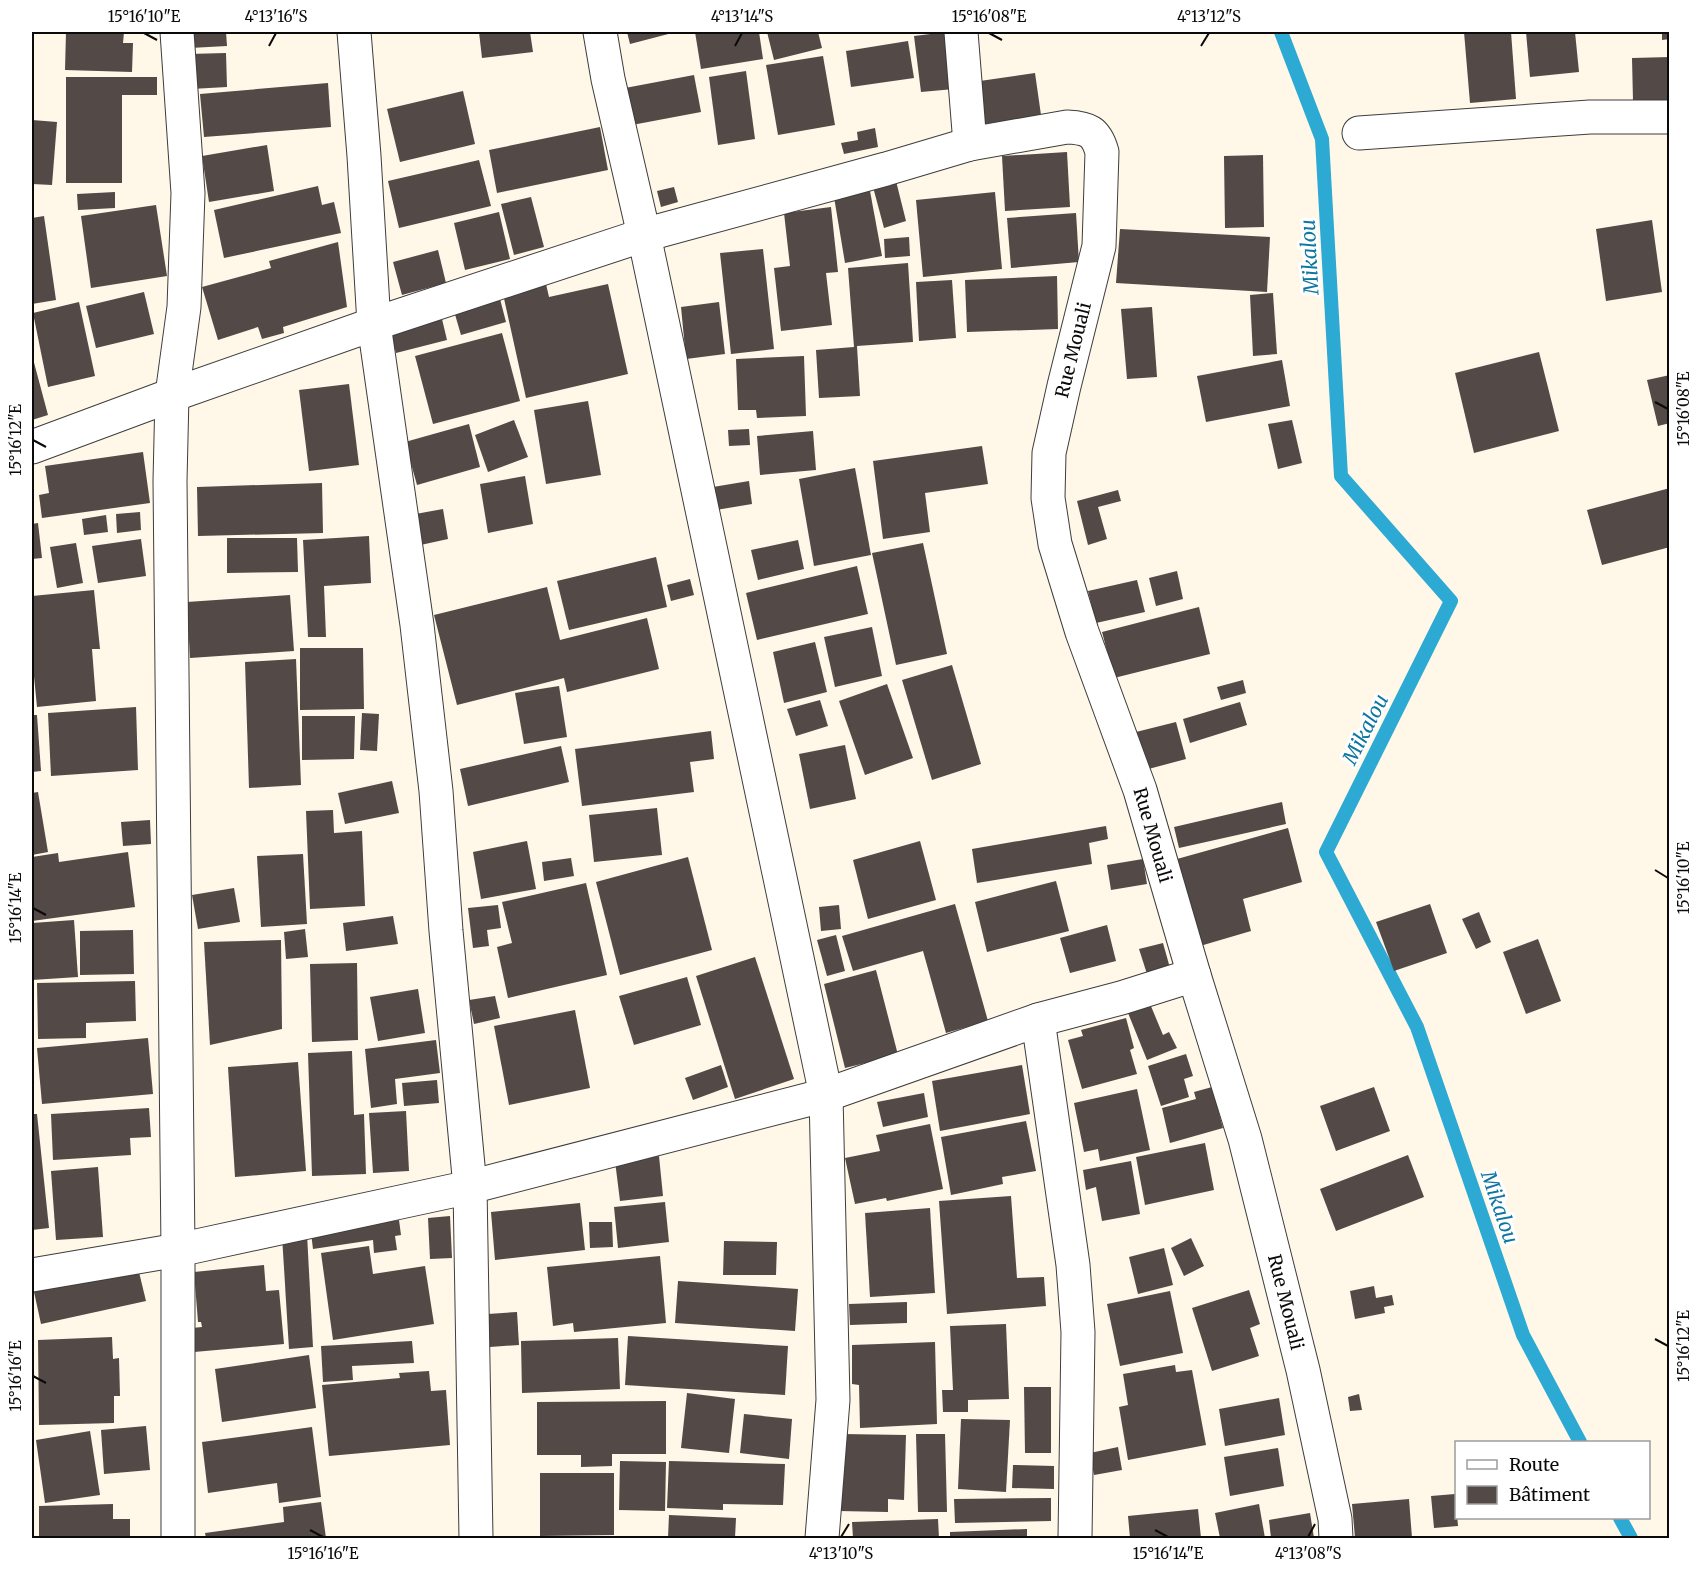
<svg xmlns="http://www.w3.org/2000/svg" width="1701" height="1570" viewBox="0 0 1701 1570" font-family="Merriweather,serif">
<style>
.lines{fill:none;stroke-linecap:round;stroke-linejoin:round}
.stream{stroke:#2caad4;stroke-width:14}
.building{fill:#534946}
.minor-casing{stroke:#3d3d3d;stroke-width:35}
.minor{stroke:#fff;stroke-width:33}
.ticks{fill:none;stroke:#0a0a0a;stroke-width:2}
.labels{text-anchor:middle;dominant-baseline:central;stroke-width:6;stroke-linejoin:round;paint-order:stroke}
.street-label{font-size:18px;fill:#0a0a0a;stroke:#fff}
.water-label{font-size:20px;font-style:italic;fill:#0e77a1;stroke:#fff}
.neatline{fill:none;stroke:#0a0a0a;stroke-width:2}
.ticks-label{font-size:15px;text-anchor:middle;fill:#0a0a0a}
</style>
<rect width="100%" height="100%" fill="#fff7e8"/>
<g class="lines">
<!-- stream -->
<g class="stream">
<path d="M1281 32 1322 139 1341 476 1451 601 1326 852 1417 1027 1523 1335 1580 1442"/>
<path d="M1620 1518 1631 1538"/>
</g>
</g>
<!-- building -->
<g class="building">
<path d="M66 32H124L123 43H133L132 72 65 70Z"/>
<path d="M190 32H226L227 46 190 48Z"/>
<path d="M479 32H530L533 52 482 58Z"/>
<path d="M627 32H676L630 44Z"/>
<path d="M695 32H759L763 59 701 69Z"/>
<path d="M767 32H818L822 48 774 60Z"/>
<path d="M947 32 954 89 921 92 914 36Z"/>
<path d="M1464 32H1511L1516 99 1470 103Z"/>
<path d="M1526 32H1575L1579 72 1530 77Z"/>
<path d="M1662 32H1670V39L1662 40Z"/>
<path d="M908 41 914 78 851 87 846 51Z"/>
<path d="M226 53 227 87 191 89 189 54Z"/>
<path d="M823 56 835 125 778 135 766 65Z"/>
<path d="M1670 57V100L1633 101 1632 58Z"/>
<path d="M746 71 755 139 718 145 709 77Z"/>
<path d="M1035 73 1041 115 979 125 973 82Z"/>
<path d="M694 75 701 112 632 125 625 88Z"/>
<path d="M66 77H157V95H122V183H66Z"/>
<path d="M328 83 331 127 204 137 200 94Z"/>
<path d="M463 91 475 144 400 162 387 109Z"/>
<path d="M32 120 57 122 52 185 32 184Z"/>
<path d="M600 127 608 170 497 193 489 150Z"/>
<path d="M875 128 878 147 844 154 841 143 858 140 857 132Z"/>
<path d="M267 145 274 191 209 202 202 156Z"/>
<path d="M1067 152 1070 207 1005 211 1002 156Z"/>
<path d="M1263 155 1264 227 1225 228 1224 156Z"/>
<path d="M479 160 491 206 399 228 388 181Z"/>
<path d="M896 181 906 221 884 228 873 187Z"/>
<path d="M318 186 322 205 334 202 341 233 224 258 214 210Z"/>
<path d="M674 187 678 202 661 207 657 191Z"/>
<path d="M870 191 882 256 845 263 834 197Z"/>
<path d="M115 192V208L78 210 77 194Z"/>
<path d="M995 192 1002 269 923 277 916 200Z"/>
<path d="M531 197 544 247 514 255 501 204Z"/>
<path d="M156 205 167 276 91 288 81 216Z"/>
<path d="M831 207 838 272 826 273 832 325 781 331 774 268 790 266 784 213Z"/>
<path d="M499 212 510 259 465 270 454 223Z"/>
<path d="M1076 213 1079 262 1011 268 1007 218Z"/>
<path d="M44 216 56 300 32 304V218Z"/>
<path d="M1652 220 1662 292 1606 301 1596 229Z"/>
<path d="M1120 229 1270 237 1267 292 1116 283Z"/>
<path d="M909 237 910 256 885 258 884 239Z"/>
<path d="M338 242 347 307 283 327 284 333 262 339 258 327 218 340 202 287 271 268 269 261Z"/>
<path d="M763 249 774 349 731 354 720 253Z"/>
<path d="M438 250 446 283 402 295 393 262Z"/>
<path d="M908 263 913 342 857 346 860 396 819 398 816 350 854 347 848 268Z"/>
<path d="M1057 276 1058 329 967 332 965 280Z"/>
<path d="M952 280 956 338 919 341 916 282Z"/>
<path d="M546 284 549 297 608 284 628 374 526 398 503 294Z"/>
<path d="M144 292 154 334 96 348 86 306Z"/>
<path d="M1273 293 1277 354 1253 356 1250 295Z"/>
<path d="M500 299 506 322 461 335 454 311Z"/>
<path d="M79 302 95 376 48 387 33 313Z"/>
<path d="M719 302 725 354 686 359 681 307Z"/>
<path d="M1152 307 1157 377 1127 379 1121 309Z"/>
<path d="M442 319 447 340 396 353 390 331Z"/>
<path d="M502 333 520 401 433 424 415 356Z"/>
<path d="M1539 352 1559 431 1474 453 1455 373Z"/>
<path d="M32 355 48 415 32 420Z"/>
<path d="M804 356 806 416 757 418 756 410H738L736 359Z"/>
<path d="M1282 360 1290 406 1206 422 1197 376Z"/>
<path d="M1670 375V423L1658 426 1647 380Z"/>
<path d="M349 384 359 465 309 471 299 390Z"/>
<path d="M588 401 601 475 546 484 534 410Z"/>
<path d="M514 420 528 457 488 472 475 435Z"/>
<path d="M1292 420 1302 463 1278 469 1268 424Z"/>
<path d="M469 424 480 467 417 485 405 442Z"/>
<path d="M749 429 750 445 729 446 728 430Z"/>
<path d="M813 431 816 470 760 475 757 436Z"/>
<path d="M982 446 988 484 925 493 930 532 883 539 873 461Z"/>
<path d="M143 452 150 503 42 518 39 495 49 493 45 466Z"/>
<path d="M855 468 871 555 814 566 799 479Z"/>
<path d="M525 476 533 524 488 533 480 484Z"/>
<path d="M749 481 752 504 716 510 713 487Z"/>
<path d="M322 483 323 533 198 536 197 487Z"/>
<path d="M1670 488V547L1602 565 1587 510Z"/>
<path d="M1118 490 1121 501 1098 507 1107 539 1088 545 1077 501Z"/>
<path d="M443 509 448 539 416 546 410 515Z"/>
<path d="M140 512 141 530 117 533 116 514Z"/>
<path d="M106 515 108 532 84 535 82 519Z"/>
<path d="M38 523 42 558 32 559V524Z"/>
<path d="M369 536 371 583 324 586 326 637H308L303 540Z"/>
<path d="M227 538H297L298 572 227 573Z"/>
<path d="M141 539 146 576 98 583 92 546Z"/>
<path d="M798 540 804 569 758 580 751 550Z"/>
<path d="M76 543 83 583 57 588 50 547Z"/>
<path d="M923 543 947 654 896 665 872 553Z"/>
<path d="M656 557 667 607 569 630 557 581Z"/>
<path d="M857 566 868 614 757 640 746 593Z"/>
<path d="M1177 571 1183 599 1156 606 1149 578Z"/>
<path d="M690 579 694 595 671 601 667 585Z"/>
<path d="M1137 580 1145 612 1096 623 1088 591Z"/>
<path d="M547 587 560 640 647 618 659 669 567 692 564 678 457 705 434 615Z"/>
<path d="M94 590 100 649H92L96 701 37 707 32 656V596Z"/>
<path d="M290 595 294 651 190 658 187 602Z"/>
<path d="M1199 607 1210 654 1114 678 1102 632Z"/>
<path d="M872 627 882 676 835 687 824 637Z"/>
<path d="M815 642 827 692 784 703 773 652Z"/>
<path d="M300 648H363L364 709 300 710Z"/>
<path d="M296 659 301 785 249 788 245 662Z"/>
<path d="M952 665 981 764 932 780 902 680Z"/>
<path d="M1243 680 1246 693 1221 700 1217 687Z"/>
<path d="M887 684 913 758 865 775 839 701Z"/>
<path d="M559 686 567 737 524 744 515 693Z"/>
<path d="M820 700 828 726 796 736 787 709Z"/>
<path d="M1240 702 1247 725 1190 743 1183 719Z"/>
<path d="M136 707 138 770 51 776 48 713Z"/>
<path d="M362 713 379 714 377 751 360 750Z"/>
<path d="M32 715H37L41 771 32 772Z"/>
<path d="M302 716H355L354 759 302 760Z"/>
<path d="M1176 722 1186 759 1141 771 1132 733Z"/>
<path d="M711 731 714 759 690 762 694 792 582 806 575 749Z"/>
<path d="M845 745 856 799 810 809 799 754Z"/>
<path d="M561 746 569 782 468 806 460 769Z"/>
<path d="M392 781 399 813 345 824 338 793Z"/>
<path d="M38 792 48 852 32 855V793Z"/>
<path d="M1282 802 1286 824 1179 848 1174 827Z"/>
<path d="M657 808 662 855 594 862 589 815Z"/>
<path d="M333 810 334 833 362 831 365 906 310 909 306 811Z"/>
<path d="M150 820 151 844 123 846 121 822Z"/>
<path d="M1106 826 1108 839 1089 843 1092 864 977 883 972 849Z"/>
<path d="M1288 828 1302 882 1243 899 1251 931 1200 946 1177 859Z"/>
<path d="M527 841 536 889 481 899 473 852Z"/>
<path d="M920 841 936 900 868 919 853 860Z"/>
<path d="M128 852 135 907 32 921V857L58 853 59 862Z"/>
<path d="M303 854 307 924 261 927 257 856Z"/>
<path d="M688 857 712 950 620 975 596 882Z"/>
<path d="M571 858 574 876 544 881 542 862Z"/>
<path d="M1143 859 1147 884 1111 890 1107 865Z"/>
<path d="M1056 881 1069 931 987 952 975 902Z"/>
<path d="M586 883 607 975 508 998 497 947 512 943 502 902Z"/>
<path d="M234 888 240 922 198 929 192 895Z"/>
<path d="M955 904 988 1021 946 1033 923 951 853 971 842 936Z"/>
<path d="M1430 904 1447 953 1394 971 1376 922Z"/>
<path d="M498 905 501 928 487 930 489 946 473 948 468 908Z"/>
<path d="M839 905 841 929 821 931 819 907Z"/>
<path d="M1479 912 1491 942 1476 949 1462 919Z"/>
<path d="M393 916 398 944 346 951 343 923Z"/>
<path d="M74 920 78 977 32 980V923Z"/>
<path d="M1107 925 1116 961 1070 973 1060 938Z"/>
<path d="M305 929 308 957 286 959 284 932Z"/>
<path d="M133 930 134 974 80 975V931Z"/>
<path d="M836 935 845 971 827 976 817 940Z"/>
<path d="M1538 939 1561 1001 1526 1014 1503 952Z"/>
<path d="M281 940 282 1029 210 1045 204 942Z"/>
<path d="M1163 943 1170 968 1147 974 1139 949Z"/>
<path d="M755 957 794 1079 735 1099 696 976Z"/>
<path d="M357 963 358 1040 312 1042 310 964Z"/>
<path d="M876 970 898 1055 845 1068 824 984Z"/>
<path d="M687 977 701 1025 634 1045 619 996Z"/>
<path d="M135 981 136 1021 86 1023V1038L38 1039 37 983Z"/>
<path d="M418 989 425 1033 378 1041 370 997Z"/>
<path d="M495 996 500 1018 474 1024 469 1000Z"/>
<path d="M1148 999 1163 1035 1169 1032 1177 1048 1147 1060 1126 1008Z"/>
<path d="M575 1010 590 1088 509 1105 494 1026Z"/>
<path d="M1126 1018 1134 1048 1130 1050 1137 1074 1082 1089 1068 1040 1083 1036 1081 1030Z"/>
<path d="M148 1038 153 1094 42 1104 37 1048Z"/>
<path d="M436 1040 440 1073 395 1079 397 1104 371 1108 365 1049Z"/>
<path d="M352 1051 354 1115 364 1114 366 1174 312 1176 308 1053Z"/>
<path d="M1186 1054 1193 1076 1184 1079 1189 1097 1161 1106 1148 1066Z"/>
<path d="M298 1062 306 1171 235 1177 228 1067Z"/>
<path d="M721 1065 728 1087 693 1100 685 1078Z"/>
<path d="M1022 1065 1030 1114 940 1131 932 1081Z"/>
<path d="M437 1080 439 1103 404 1106 402 1083Z"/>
<path d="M1212 1087 1223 1128 1170 1143 1162 1108 1196 1099 1194 1092Z"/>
<path d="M1374 1087 1390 1131 1336 1151 1320 1106Z"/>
<path d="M1137 1089 1150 1150 1100 1161 1098 1149 1084 1152 1074 1103Z"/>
<path d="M924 1093 928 1117 883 1127 877 1102Z"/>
<path d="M149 1108 151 1137 130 1138 131 1155 53 1160 51 1114Z"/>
<path d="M406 1111 409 1171 373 1173 369 1113Z"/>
<path d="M32 1114H37L49 1228 32 1230Z"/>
<path d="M1026 1121 1036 1171 1002 1177 1003 1184 951 1195 941 1137Z"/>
<path d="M930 1124 943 1189 887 1201 886 1198 855 1204 845 1158 880 1151 876 1135Z"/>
<path d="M1205 1143 1214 1190 1145 1205 1136 1157Z"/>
<path d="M1408 1155 1424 1197 1336 1231 1320 1189Z"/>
<path d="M659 1156 663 1196 620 1201 615 1161Z"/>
<path d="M1131 1161 1140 1214 1102 1221 1096 1187 1086 1190 1083 1170Z"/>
<path d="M98 1167 103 1237 56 1240 51 1171Z"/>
<path d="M1011 1196 1017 1278 1044 1277 1046 1306 947 1314 939 1201Z"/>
<path d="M665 1202 669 1242 618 1248 614 1207Z"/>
<path d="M580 1203 585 1250 495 1260 491 1212Z"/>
<path d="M930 1208 935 1293 870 1297 865 1213Z"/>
<path d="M450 1216 452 1258 430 1259 428 1218Z"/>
<path d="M399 1220 401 1235 395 1236 397 1250 374 1253 373 1240 313 1249 311 1233Z"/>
<path d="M589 1222H612L613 1247 590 1248Z"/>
<path d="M307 1234 313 1347 289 1349 282 1236Z"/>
<path d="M1191 1238 1204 1266 1184 1276 1171 1248Z"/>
<path d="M724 1241 777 1242 776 1275H723Z"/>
<path d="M369 1246 373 1274 425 1266 434 1324 333 1340 321 1253Z"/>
<path d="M1164 1248 1173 1285 1138 1294 1129 1257Z"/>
<path d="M660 1256 666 1323 574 1332 573 1323 553 1326 547 1267Z"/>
<path d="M264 1265 266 1291 279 1290 284 1344 194 1352 192 1328 202 1327 201 1322H198L194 1272Z"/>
<path d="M138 1268 146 1301 41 1324 34 1292Z"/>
<path d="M678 1281 798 1289 795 1331 675 1323Z"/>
<path d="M1374 1286 1376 1298 1392 1295 1394 1305 1384 1307 1385 1313 1355 1319 1350 1291Z"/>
<path d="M1249 1290 1260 1324 1250 1328 1259 1356 1212 1371 1192 1308Z"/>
<path d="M1170 1291 1183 1353 1120 1366 1107 1304Z"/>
<path d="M907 1302V1323L850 1325 849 1304Z"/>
<path d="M517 1312 519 1345 490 1347 488 1314Z"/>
<path d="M1006 1324 1009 1399 968 1400V1412H943L942 1390H953L950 1326Z"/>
<path d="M628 1336 788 1346 785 1395 625 1385Z"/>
<path d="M112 1337 113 1359 119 1358 120 1396H114V1423L39 1425 38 1340Z"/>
<path d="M618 1338 620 1389 522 1393 521 1341Z"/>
<path d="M412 1341 414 1363 352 1366 353 1380 323 1382 321 1346Z"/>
<path d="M935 1342 937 1424 860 1428 859 1385 852 1384V1345Z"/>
<path d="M309 1355 316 1408 222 1422 215 1369Z"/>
<path d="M1175 1365 1176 1372 1192 1370 1206 1445 1128 1460 1119 1407 1128 1405 1123 1374Z"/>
<path d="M429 1371 431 1391 446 1390 450 1445 329 1456 322 1385 400 1378 399 1373Z"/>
<path d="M1024 1387H1051V1453H1025Z"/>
<path d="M687 1393 735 1399 729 1453 681 1448Z"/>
<path d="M1359 1394 1362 1410 1350 1411 1348 1397Z"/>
<path d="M1279 1398 1285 1435 1225 1446 1219 1409Z"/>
<path d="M666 1401V1454H612V1466L581 1467V1455H537V1402Z"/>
<path d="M744 1414 792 1419 789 1459 740 1453Z"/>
<path d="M961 1419 1010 1420 1006 1492 958 1489Z"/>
<path d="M146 1426 150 1470 104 1474 101 1430Z"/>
<path d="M312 1427 321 1497 279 1503 277 1483 208 1493 202 1442Z"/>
<path d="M90 1431 100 1495 45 1503 36 1440Z"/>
<path d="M842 1434 906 1435 904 1500 888 1499V1512L839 1511Z"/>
<path d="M916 1434H945L947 1512H918Z"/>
<path d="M1118 1447 1122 1470 1094 1475 1090 1453Z"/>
<path d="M1278 1448 1284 1486 1230 1496 1224 1457Z"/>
<path d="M620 1461 666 1462 665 1511 619 1510Z"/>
<path d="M669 1461 785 1464 783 1505 723 1504V1510L667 1508Z"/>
<path d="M1013 1465 1054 1466V1489L1012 1488Z"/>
<path d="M540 1473H614V1535L540 1536Z"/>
<path d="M1455 1494 1458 1526 1434 1528 1431 1496Z"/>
<path d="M1051 1498V1521L955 1523 954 1499Z"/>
<path d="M1409 1499 1412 1538H1355L1352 1504Z"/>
<path d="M321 1502 326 1538H206L205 1533 284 1522 283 1507Z"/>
<path d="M113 1504V1519H130V1538H39V1506Z"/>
<path d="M1259 1504 1265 1538H1220L1215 1513Z"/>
<path d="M1198 1509 1201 1538H1130L1128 1516Z"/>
<path d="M1310 1513 1314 1538H1271L1269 1520Z"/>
<path d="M669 1515 736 1518 735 1538H668Z"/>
<path d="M938 1519 939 1538H853L852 1522Z"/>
<path d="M1027 1529V1538H950V1532Z"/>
</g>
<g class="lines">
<!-- minor casing -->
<g class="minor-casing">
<g id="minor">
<path d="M177 32 188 193 184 307 172 395 170 481 178 1250V1538"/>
<path d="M354 32 364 156 374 324 417 625 436 791 446 931 470 1187 476 1538"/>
<path d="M600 32 608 79 644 235 826 1095 833 1400 822 1538"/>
<path d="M961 32 970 144"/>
<path d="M1359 133 1590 117H1670"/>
<path d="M32 447 172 395 374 324 644 235 886 169 970 144 1067 127C1088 128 1096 131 1102 152L1099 246 1064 386 1049 453 1048 498 1055 544 1082 632 1140 790 1194 975 1245 1139 1303 1370 1335 1519 1336 1538"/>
<path d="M1038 1020 1073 1265 1078 1332 1075 1538"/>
<path d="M32 1275 178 1250 470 1187 826 1095 1038 1020 1121 998 1194 975"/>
</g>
</g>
<!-- minor -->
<use href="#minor" class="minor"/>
</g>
<!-- ticks -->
<path class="ticks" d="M144 33 157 40M989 33 1002 40M269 46 276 33M735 46 742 33M1201 46 1209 33M1655 402 1668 409M33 440 46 447M1655 870 1668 878M33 908 46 915M1655 1339 1668 1346M33 1376 46 1383M310 1530 323 1537M1155 1530 1168 1537M841 1537 849 1524M1308 1537 1315 1524"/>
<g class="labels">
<!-- street labels -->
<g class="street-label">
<text transform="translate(1073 350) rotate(-76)">Rue Mouali</text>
<text transform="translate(1153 835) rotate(74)">Rue Mouali</text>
<text transform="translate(1286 1302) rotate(76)">Rue Mouali</text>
</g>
<!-- water labels -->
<g class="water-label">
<text transform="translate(1309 257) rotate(-93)">Mikalou</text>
<text transform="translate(1365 729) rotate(-63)">Mikalou</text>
<text transform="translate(1500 1207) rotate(71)">Mikalou</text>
</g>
</g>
<!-- border -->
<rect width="1701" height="1570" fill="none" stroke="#ffffff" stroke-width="66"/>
<!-- legend -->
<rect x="1455" y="1441" width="195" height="78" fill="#ffffff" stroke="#9d9d9d" stroke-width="1.5"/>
<rect x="1467" y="1460" width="30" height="9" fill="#ffffff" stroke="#9d9d9d" stroke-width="1.5"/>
<text x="1509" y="1471" font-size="18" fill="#0a0a0a">Route</text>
<rect x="1467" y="1486" width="30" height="18" fill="#534946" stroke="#9d9d9d" stroke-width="1.5"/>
<text x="1509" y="1501" font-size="18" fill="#0a0a0a">Bâtiment</text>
<rect x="33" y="33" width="1635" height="1504" class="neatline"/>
<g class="ticks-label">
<text x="144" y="22">15°16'10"E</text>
<text x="276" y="22">4°13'16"S</text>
<text x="742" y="22">4°13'14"S</text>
<text x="989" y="22">15°16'08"E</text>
<text x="1209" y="22">4°13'12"S</text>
<text transform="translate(1684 409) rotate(-90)" y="5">15°16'08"E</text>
<text transform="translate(16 440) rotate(-90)" y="5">15°16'12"E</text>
<text transform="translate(1684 878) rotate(-90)" y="5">15°16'10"E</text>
<text transform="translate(16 908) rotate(-90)" y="5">15°16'14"E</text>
<text transform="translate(1684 1346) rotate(-90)" y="5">15°16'12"E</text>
<text transform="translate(16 1376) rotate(-90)" y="5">15°16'16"E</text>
<text x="323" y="1559">15°16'16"E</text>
<text x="841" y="1559">4°13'10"S</text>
<text x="1168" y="1559">15°16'14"E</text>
<text x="1308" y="1559">4°13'08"S</text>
</g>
</svg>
